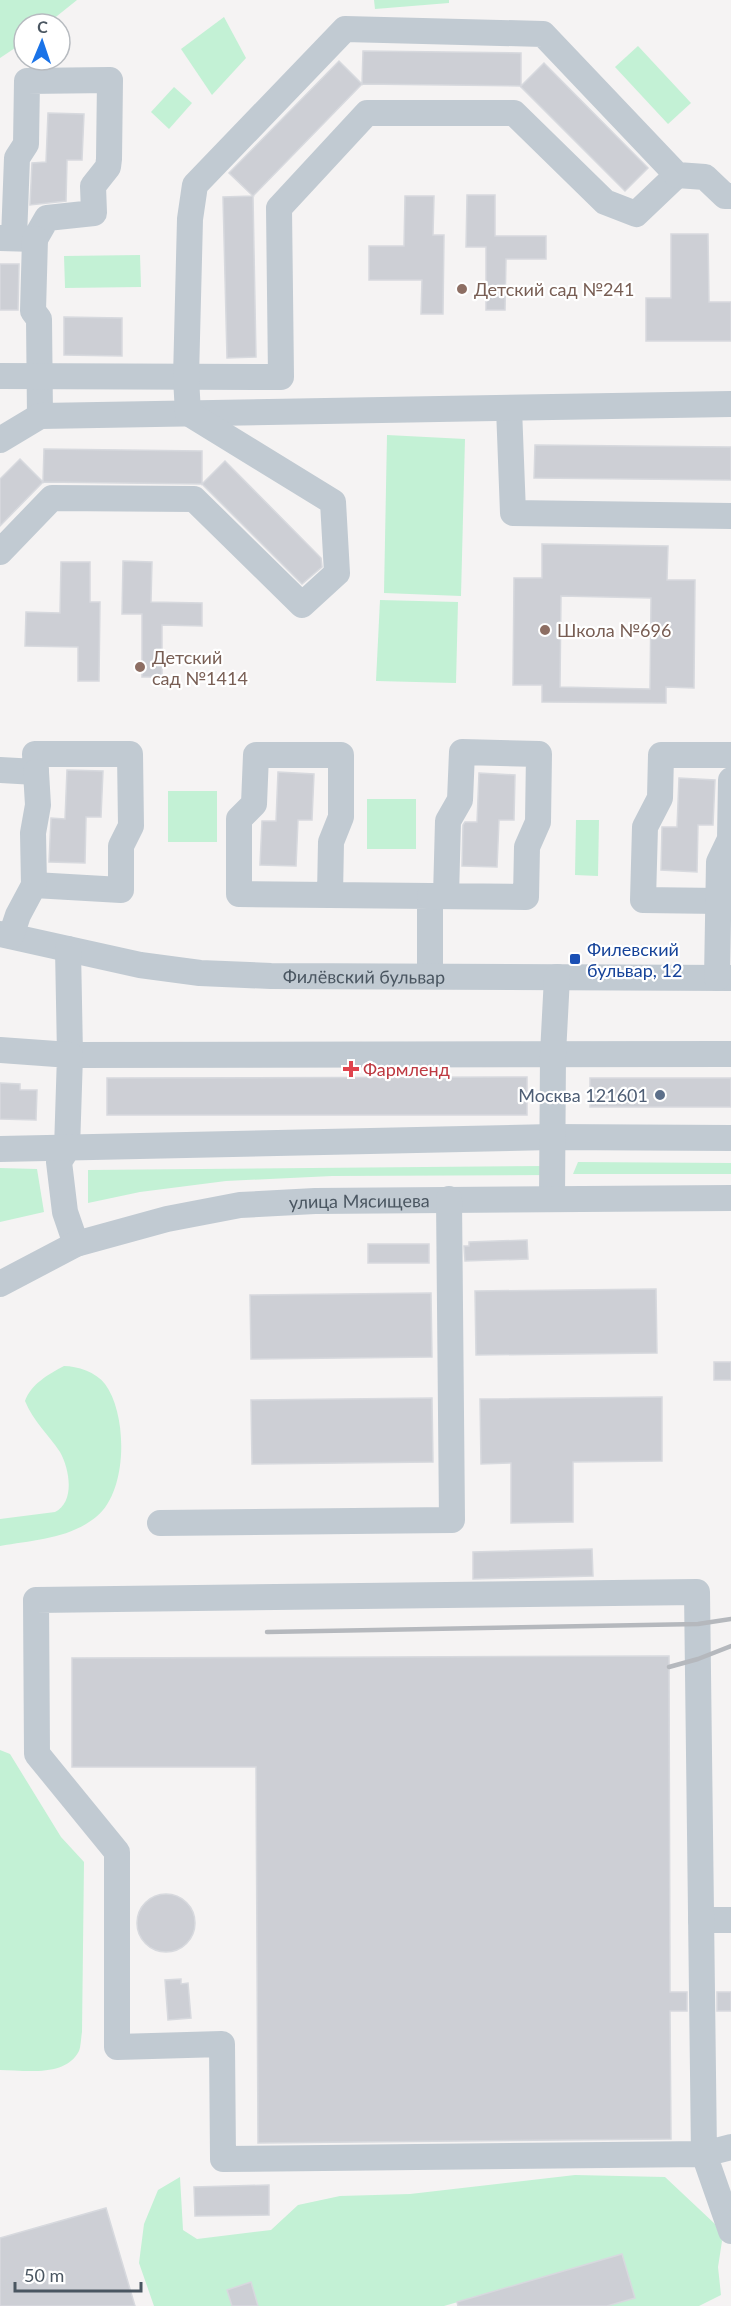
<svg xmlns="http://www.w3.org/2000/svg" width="731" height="2306" viewBox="0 0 731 2306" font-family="Lato,sans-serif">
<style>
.green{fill:#c3f1d5}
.building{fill:#cdcfd5;stroke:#d7d9de;stroke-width:1.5;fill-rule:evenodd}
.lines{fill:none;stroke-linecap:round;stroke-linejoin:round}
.minor{stroke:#c1cad2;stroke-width:26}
.rail{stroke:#b5b8bd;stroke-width:4.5}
.education-dot{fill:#8d6e63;stroke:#fff;stroke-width:2}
.transit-dot{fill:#1a4fb4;stroke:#fff;stroke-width:2}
.health-dot{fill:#e0444e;stroke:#fff;stroke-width:2}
.service-dot{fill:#5c6f8a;stroke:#fff;stroke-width:2}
.labels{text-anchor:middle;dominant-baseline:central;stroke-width:4.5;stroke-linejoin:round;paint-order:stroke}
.education-label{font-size:18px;fill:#785e54;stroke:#fff;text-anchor:start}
.transit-label{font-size:18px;fill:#164399;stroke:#fff;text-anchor:start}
.street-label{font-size:18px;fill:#4a5661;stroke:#fff}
.health-label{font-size:18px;fill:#be3a42;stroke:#fff;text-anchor:start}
.service-label{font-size:18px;fill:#4e5e75;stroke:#fff;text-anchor:end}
</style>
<rect width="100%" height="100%" fill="#f5f3f3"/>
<!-- green -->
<g class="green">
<path d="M0 0H77L47 24H24V42L0 58Z"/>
<path d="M374 0H449V3L375 9Z"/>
<path d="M224 17 246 58 212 95 181 49Z"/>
<path d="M638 46 691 103 668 124 615 67Z"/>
<path d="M174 87 192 103 169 129 151 112Z"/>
<path d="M140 255 141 287 65 288 64 256Z"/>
<path d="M387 435 465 439 461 596 384 593Z"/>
<path d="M380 600 458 602 456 683 376 681Z"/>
<rect x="168" y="791" width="49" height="51"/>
<rect x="367" y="799" width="49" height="50"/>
<path d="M576 820H599L598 876 575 875Z"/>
<path d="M578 1162 731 1163V1174H573Z"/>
<path d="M544 1166 549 1175 332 1176 226 1181 140 1192 88 1203V1170Z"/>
<path d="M0 1168 37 1169 44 1212 0 1222Z"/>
<path d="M64 1366C77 1366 96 1372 105 1384 128 1415 128 1492 96 1517 69 1539 33 1540 0 1546V1519L55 1512C75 1502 70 1470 60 1452 49 1435 33 1421 25 1401 31 1384 49 1374 64 1366Z"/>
<path d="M0 1750 10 1754 61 1837 84 1862 82 2032C81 2037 81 2046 79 2051 65 2078 24 2070 0 2070Z"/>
<path d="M575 2175 665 2177 715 2224 722 2241 718 2267 721 2295 699 2306H607L634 2298 622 2255 444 2306H258L251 2282 227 2290 232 2306H154L139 2263 144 2224 158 2190 180 2177 183 2230 197 2239 271 2230 298 2205 340 2196 410 2194Z"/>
</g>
<!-- building -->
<g class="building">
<path d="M363 51 521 53V86L544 63 648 168 625 191 520 86 362 84 253 196 256 357 227 358 223 197 253 196 229 173 339 61 362 84Z"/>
<path d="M48 113 84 114 82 160H67L66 201 30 205 32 163 46 162Z"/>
<path d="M467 195H495V236H546V259H506L505 310H486V247H466Z"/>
<path d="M405 196H434L433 235H444L443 314H421L422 280H369V246H404Z"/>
<path d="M671 234H708L709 302H731V341H646V298H671Z"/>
<path d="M0 264H19L18 310H0Z"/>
<path d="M64 317 122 318V356L64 355Z"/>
<path d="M535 445 731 447V480L534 478Z"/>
<path d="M44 449 202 451V484L225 461 321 558 322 567 302 584 202 484 43 482 0 526V479L20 459 43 482Z"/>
<path d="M542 544 668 546 667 580H695L694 688 666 687V703L542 702V685H513L514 578H542ZM561 596 651 598 650 689 560 687Z"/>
<path d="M123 561 152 562 151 602 202 603V626L162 625V677H142V614H122Z"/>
<path d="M61 562H90V602H100L99 681H78V647L25 646 26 612 60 613Z"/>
<path d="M67 770 103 771 101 817H86L85 863 49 862 51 818 65 819Z"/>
<path d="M278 772 314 774 312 820H298L296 866 260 865 262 821H276Z"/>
<path d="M479 773 515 775 514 820H499L497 867 462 866 463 825 465 822H477Z"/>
<path d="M679 778 715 780 713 825H698L697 872 661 870 662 827H677Z"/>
<path d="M527 1077V1115H107V1078Z"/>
<rect x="590" y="1078" width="141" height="29"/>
<path d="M0 1083 20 1084V1090H37L36 1120 0 1119Z"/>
<path d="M527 1240 528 1259 465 1261 464 1246H469V1242Z"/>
<rect x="368" y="1244" width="61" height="19"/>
<path d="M656 1289 657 1353 476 1355 475 1291Z"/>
<path d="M431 1293 432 1357 251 1359 250 1295Z"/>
<rect x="714" y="1362" width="17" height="18"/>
<path d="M662 1397V1461L573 1462V1522L511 1523V1463L481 1464 480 1399Z"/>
<path d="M432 1398 433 1462 252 1464 251 1400Z"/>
<path d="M592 1549 593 1576 473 1579V1552Z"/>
<path d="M669 1656 670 1992H687V2011H670L671 2139 258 2143 256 1767H72V1658Z"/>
<circle cx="166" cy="1923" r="29"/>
<path d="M181 1979V1984L188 1983 191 2018 168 2020 165 1980Z"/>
<rect x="717" y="1992" width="14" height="19"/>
<path d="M269 2185V2215L195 2216 194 2187Z"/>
<path d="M106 2208 135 2306H0V2238Z"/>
<path d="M622 2254 635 2298 607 2306H458L457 2302Z"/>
<path d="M251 2282 258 2306H232L227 2290Z"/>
</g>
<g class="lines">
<!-- minor -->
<g class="minor">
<path d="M0 238 35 239 47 218 94 213 93 186 108 167 109 159 110 80 27 81 26 144 17 158 14 238"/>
<path d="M35 239 33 311 39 319 40 416"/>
<path d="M0 376 281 377 279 208 367 113H514L605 202 636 214 677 175"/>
<path d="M509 408 513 513 731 516"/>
<path d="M0 440 40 416 731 404"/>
<path d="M0 552 52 498 194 499 302 605 337 573 333 502 188 413 186 378 190 219 195 185 345 29 543 34 677 175 705 177 725 196H731"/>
<path d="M0 770 36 772 35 754H130L131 826 121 846V890L34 885"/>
<path d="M330 895 331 842 341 817V755H256L254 804 239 819V894L430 896V976"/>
<path d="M430 896 526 897 527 847 538 822 539 754 462 752 460 800 448 821 446 896"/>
<path d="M719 901 643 900 645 827 660 798 661 755H731"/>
<path id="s1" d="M0 934 140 965 200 973 271 976 731 978"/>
<path d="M11 936 18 915 34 885 33 833 38 805 36 772"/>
<path d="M68 949 70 1055 731 1054"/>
<path d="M717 978 719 862 730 839 731 780"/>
<path d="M0 1050 70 1055 67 1149 59 1162 65 1212 76 1244"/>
<path d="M0 1149 552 1137 731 1138"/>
<path d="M552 1199 553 1054 557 977"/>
<path id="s2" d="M0 1284 76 1244 167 1219 240 1205 315 1201 731 1198"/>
<path d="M160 1523 452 1520 449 1199"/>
<path d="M701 1920H731"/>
<path d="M731 2147 704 2154 223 2159 222 2044 117 2047V1852L37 1754 36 1600 697 1592 704 2154 731 2231"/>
</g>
<!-- rail -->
<g class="rail">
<path d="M267 1632 698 1624 731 1619"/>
<path d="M669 1667 698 1659 731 1646"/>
</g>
</g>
<!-- markers -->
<g class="education-dot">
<circle cx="462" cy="289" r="6"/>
<circle cx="545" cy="630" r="6"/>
<circle cx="140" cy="667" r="6"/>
</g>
<rect class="transit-dot" x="569" y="953" width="12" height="12" rx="3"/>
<path class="health-dot" d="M348 1060h6v6h6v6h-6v6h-6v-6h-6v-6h6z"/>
<circle class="service-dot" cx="660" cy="1095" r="6"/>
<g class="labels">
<!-- education labels -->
<g class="education-label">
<text x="474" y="289">Детский сад №241</text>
<text x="557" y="630">Школа №696</text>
<text x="152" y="657">Детский<tspan x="152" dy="21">сад №1414</tspan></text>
</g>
<!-- transit labels -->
<g class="transit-label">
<text x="587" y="949">Филевский<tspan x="587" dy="21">бульвар, 12</tspan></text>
</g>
<!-- street labels -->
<g class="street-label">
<text stroke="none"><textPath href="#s1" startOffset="368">Филёвский бульвар</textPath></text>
<text stroke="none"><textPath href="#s2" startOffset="374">улица Мясищева</textPath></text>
</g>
<!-- health labels -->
<g class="health-label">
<text x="363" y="1069">Фармленд</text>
</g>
<!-- service labels -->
<g class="service-label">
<text x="648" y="1095">Москва 121601</text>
</g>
</g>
<!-- north arrow -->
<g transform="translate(42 42) rotate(2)"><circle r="28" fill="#ffffff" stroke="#b7bbc0" stroke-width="1.5"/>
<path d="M0-4.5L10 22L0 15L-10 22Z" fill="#1a73e8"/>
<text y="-9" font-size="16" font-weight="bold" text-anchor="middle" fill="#4a5661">С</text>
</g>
<!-- scale -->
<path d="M15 2282v9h126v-9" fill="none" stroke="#4a5661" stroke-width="3"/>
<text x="24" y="2282" font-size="18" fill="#4a5661" stroke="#ffffff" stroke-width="4.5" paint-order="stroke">50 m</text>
</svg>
